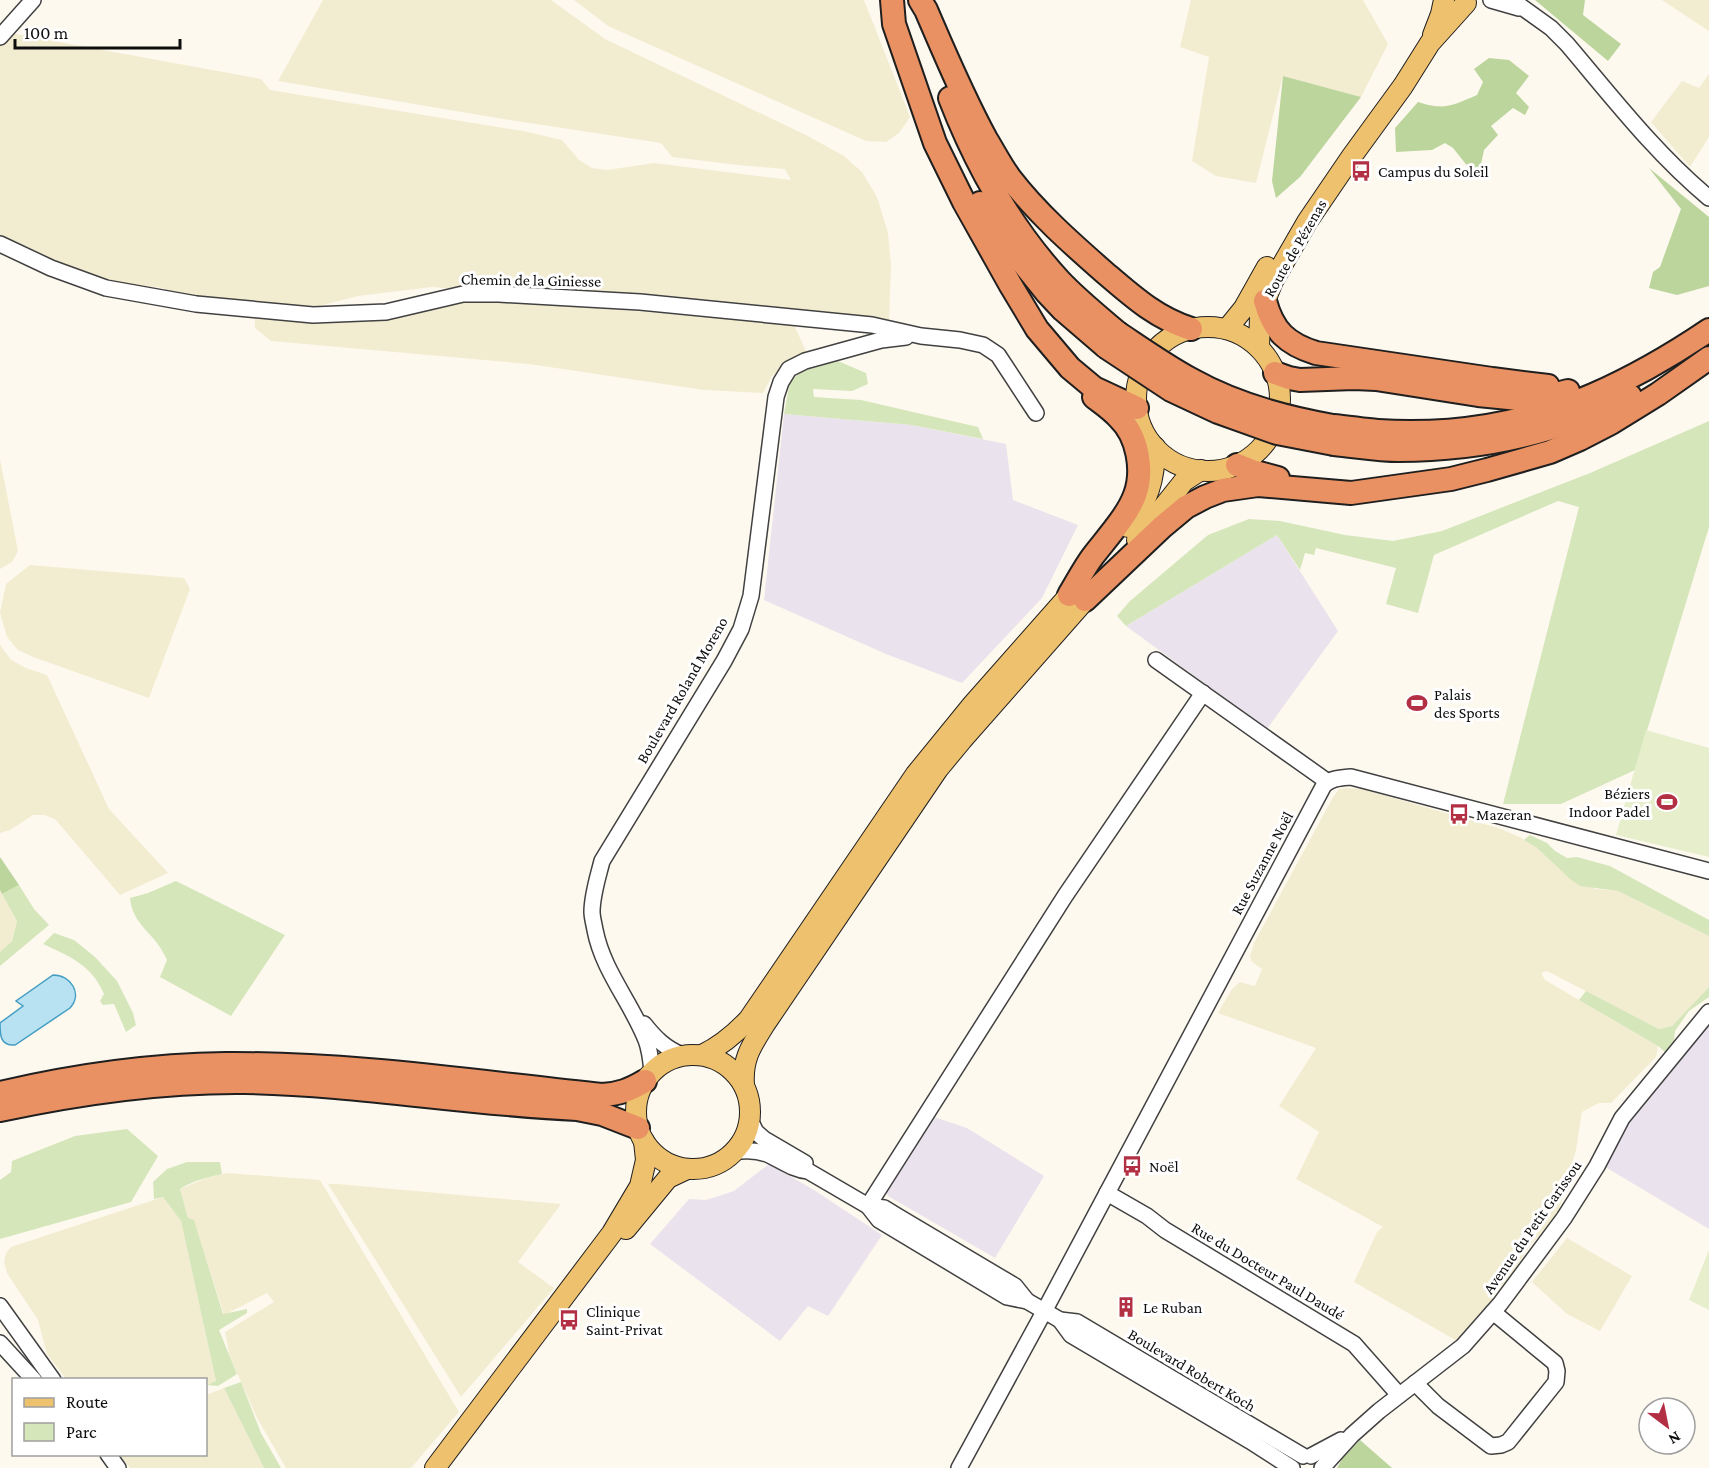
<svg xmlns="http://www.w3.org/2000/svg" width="1709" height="1468" viewBox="0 0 1709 1468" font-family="'Crimson Pro',serif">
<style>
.industrial{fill:#eae2ec}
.farmland{fill:#f2ecd1}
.green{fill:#d6e6bb}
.forest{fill:#bcd59c}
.pitch{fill:#e6eecc}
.water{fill:#b8e2f1;stroke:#449ec3;stroke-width:1.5}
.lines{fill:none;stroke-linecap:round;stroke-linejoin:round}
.minor-casing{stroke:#414141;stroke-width:18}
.major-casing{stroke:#1f1f1f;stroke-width:22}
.highway-casing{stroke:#1f1f1f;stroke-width:26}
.minor{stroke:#fff;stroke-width:15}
.major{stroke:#eec16f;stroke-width:20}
.highway{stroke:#e99162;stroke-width:22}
.highway-bridge-casing{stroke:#1f1f1f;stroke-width:26;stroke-linecap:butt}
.highway-bridge{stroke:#e99162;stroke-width:22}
.labels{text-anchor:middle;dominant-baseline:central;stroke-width:6;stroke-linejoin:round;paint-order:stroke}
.poi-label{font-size:16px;fill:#0e0e0e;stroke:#fff;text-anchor:start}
.street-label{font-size:16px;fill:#0e0e0e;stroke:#fff}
</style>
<rect width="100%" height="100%" fill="#fef9ef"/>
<!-- industrial -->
<g class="industrial">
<path d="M784 414 912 425 1006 444 1013 500 1078 525 1042 598 962 683 886 654 764 600Z"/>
<path d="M1277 535 1338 631 1267 729 1126 626Z"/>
<path d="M1709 1019V1229L1602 1165 1630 1119Z"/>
<path d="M934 1117 967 1128 1044 1176 995 1258 888 1196 885 1189Z"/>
<path d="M769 1164 814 1190 882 1235 828 1316 808 1306 780 1341 650 1244 689 1199 706 1200 734 1191Z"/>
</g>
<!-- farmland -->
<g class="farmland">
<path d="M323 0H551L605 39 806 135 844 156 862 172 877 197 888 233 891 265 889 322 432 287 358 296 299 311 169 295 164 288 107 281 51 261 0 237V45L10 33 261 79 270 90 523 131 562 140 579 160 592 168 607 170 654 163 791 180 785 169 738 165 672 157 661 143 497 118 278 81Z"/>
<path d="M574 0H864L910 117 899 133 886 142 866 141 608 26Z"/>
<path d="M1191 0H1363L1388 44 1361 97 1283 76 1256 183 1216 176 1192 161 1209 57 1180 47Z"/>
<path d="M1662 0H1709V31Z"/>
<path d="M1709 74V137L1690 167 1651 122 1682 81 1699 88Z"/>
<path d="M475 297 794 325 806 351 772 376 763 393 704 390 529 364 271 341 255 328V313L320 319Z"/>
<path d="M0 459 18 551 12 562 0 569Z"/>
<path d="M30 565 184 578 190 589 149 698 33 657 18 650 7 637 0 613 6 584Z"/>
<path d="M0 645 11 660 26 668 47 675 109 809 168 873 120 895 55 819 44 815H33L10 830 0 833Z"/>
<path d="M1346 788 1362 789 1498 828 1520 837 1537 848 1570 879 1596 889 1618 891 1709 936V987L1672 1026 1659 1029 1547 971 1541 973 1545 980 1658 1046 1656 1057 1611 1103H1599L1582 1112 1576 1150 1558 1214 1529 1247 1500 1292 1471 1331 1457 1341 1354 1282 1377 1232 1383 1227 1296 1179 1319 1132 1279 1106 1316 1048 1218 1013 1232 989 1240 982 1255 986 1262 969 1251 961 1250 956 1254 943 1332 799 1339 789Z"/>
<path d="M0 890 17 921 12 941 0 952Z"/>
<path d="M227 1173 320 1180 459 1412 411 1468H286L257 1418 230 1357 225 1332 274 1302 267 1293 224 1315 194 1221 188 1218 180 1189 209 1177Z"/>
<path d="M328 1184H338L561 1204 518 1262 554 1288 461 1397Z"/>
<path d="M163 1197 181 1221 216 1381 206 1386V1380L66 1379 47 1354 38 1320 7 1273 4 1262 6 1253 11 1247Z"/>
<path d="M1567 1238 1632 1276 1600 1331 1567 1314 1532 1282Z"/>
<path d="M224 1388 264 1468H130L120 1455 206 1454V1395Z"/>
</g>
<!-- green -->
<g class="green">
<path d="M838 361 866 373 868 384 852 391 813 389 814 397 861 400 978 427 983 439 912 425 784 414 790 381 802 371Z"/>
<path d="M1709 421V527L1635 770 1561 804H1503L1579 507 1558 501 1434 555 1418 613 1386 604 1396 568 1316 548 1314 555 1305 553 1300 570 1277 535 1126 626 1117 616 1130 601 1208 535 1249 519 1280 521 1345 535 1393 541 1442 531 1590 473Z"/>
<path d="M1530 835 1547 843 1555 851 1567 858 1577 857 1610 866 1709 920V936L1618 891 1580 886 1570 879 1537 848 1524 840Z"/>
<path d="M176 881 285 935 231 1016 160 977 167 960C164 954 161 948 157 943 145 928 132 919 130 898L148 893Z"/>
<path d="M19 885 34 909 49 925 0 966V952L12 941 17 921 2 894Z"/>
<path d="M54 933 74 940 95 957 117 981 133 1013 136 1025 126 1032 114 1004 103 1005 100 1001 104 994C91 964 70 957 43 944Z"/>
<path d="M1709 987V997L1689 1011 1675 1031 1674 1041 1665 1052 1658 1046 1579 1000 1586 991 1659 1029 1672 1026Z"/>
<path d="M127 1129 158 1156 131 1202 0 1239V1180L11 1172 12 1161 75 1136Z"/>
<path d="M187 1162H220L222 1174C208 1177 192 1181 180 1189L188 1218 194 1220 223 1314 247 1309V1313L219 1330 237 1374 218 1386 207 1385 216 1381 181 1221 163 1197 154 1199 153 1182 167 1169Z"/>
<path d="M241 1382 261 1433 281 1468H264L224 1388Z"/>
</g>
<!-- forest -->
<g class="forest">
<path d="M1535 0H1585L1583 15 1621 44 1608 61Z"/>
<path d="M1489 58 1509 60 1529 76 1516 93 1529 107 1525 115 1513 108 1491 126 1498 135 1484 150 1480 169 1469 168 1453 148 1445 143 1432 150 1396 152 1395 128 1418 102C1445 111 1453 105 1477 95L1483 82 1474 69Z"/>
<path d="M1283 76 1361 97 1300 177 1276 198 1272 181Z"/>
<path d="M1649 168 1709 217V286L1677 295 1649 288 1653 272 1660 267 1681 209Z"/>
<path d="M0 857 19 885 2 894 0 890Z"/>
<path d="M1360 1440 1392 1468H1337L1342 1459Z"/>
</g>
<!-- pitch -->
<g class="pitch">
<path d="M1646 730 1709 748V857L1616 835Z"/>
<path d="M1709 1250V1310L1689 1300Z"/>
</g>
<!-- water -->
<path class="water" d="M53 975C71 975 83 994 70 1008L15 1045C0 1046 0 1035 0 1023L23 1006 16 1001Z"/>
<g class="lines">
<!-- minor casing -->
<g class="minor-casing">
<g id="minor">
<path d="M1491 0 1519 8"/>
<path d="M1512 0 1551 28 1567 44C1612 97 1655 153 1709 198"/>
<path d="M0 37 33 0"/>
<path d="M0 244 51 268 106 288 196 304 313 315 386 312 463 294H499L640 302 872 325 921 336 960 340 983 345 998 355 1036 413"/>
<path d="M1156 660 1328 782"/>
<path d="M644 1024C655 1038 665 1048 682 1055"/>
<path d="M652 1072C651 1061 650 1050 646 1040 631 1002 603 971 595 930 594 924 592 917 592 912 592 895 598 877 602 861L724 661 741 629 751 596 776 397 781 382 789 369 805 361 881 340 906 337"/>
<path d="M750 1120 756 1132 764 1139 805 1163"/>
<path d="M733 1152C745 1150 756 1150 767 1154 781 1160 793 1170 808 1171L868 1206 879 1220 1007 1297 1027 1301 1060 1320 1077 1322 1303 1456"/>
<path d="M1107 1193 1147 1216 1165 1230 1354 1344 1399 1395"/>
<path d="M868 1206 1065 896 1203 693"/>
<path d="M868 1206 884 1208 897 1216 1015 1286 1027 1301"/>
<path d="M0 1306 53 1380"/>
<path d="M1060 1320 1071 1335 1250 1441 1292 1468"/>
<path d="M0 1343 34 1380"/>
<path d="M1415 1383 1438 1406 1491 1446 1501 1445 1508 1442 1556 1382 1557 1371 1555 1363 1493 1312"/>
<path d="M108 1454 118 1468"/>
<path d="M1311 1456 1341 1440"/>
<path d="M959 1468 1039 1321 1324 785C1332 778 1340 778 1351 777L1709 871"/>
<path d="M1322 1468 1352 1435 1379 1411 1463 1346 1500 1304 1564 1218 1597 1166 1622 1118 1709 1012"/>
</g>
</g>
<!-- major casing -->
<g class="major-casing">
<g id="major">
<path d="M1433 35 1441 14 1444 0"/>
<circle cx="1208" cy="399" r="72"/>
<path d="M1227 329 1244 308 1267 267"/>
<path d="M1259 348 1260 316 1265 301 1273 281 1307 222 1352 156 1403 86 1430 43 1466 3"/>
<path d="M1128 527C1148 502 1155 479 1155 447"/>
<path d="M1137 540 1184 481 1201 470"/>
<circle cx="693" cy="1112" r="57"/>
<path d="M702 1055C721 1046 735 1034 749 1019L916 774 973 704 1079 584"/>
<path d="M744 1085C742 1058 752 1045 765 1024L938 769 962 740 1094 590"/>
<path d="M626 1229 668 1178 687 1169"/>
<path d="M435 1468 612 1233 640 1186 646 1160 644 1141"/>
</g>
</g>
<!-- highway casing -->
<g class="highway-casing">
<g id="highway">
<path d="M892 0 894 24 935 143 964 202 1010 284 1037 329 1070 368 1094 388 1137 408"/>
<path d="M920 0 926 10C945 54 963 97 986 139 994 152 1001 166 1010 178 1037 213 1071 243 1104 272 1132 296 1156 318 1191 329"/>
<path d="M950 98C976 165 1011 228 1060 281 1078 300 1098 316 1118 333"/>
<path d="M980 203 1001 236 1047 293 1063 310 1106 347"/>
<path d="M1265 301C1273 331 1287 344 1316 353L1492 379 1548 386"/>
<path d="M1275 373 1289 378 1300 380 1354 378 1376 379 1478 395 1519 399 1549 396 1568 391"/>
<path d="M1333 426C1348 427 1363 430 1378 431 1450 436 1527 424 1593 395 1634 377 1672 355 1709 330"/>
<path d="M1334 444C1356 446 1377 450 1399 450 1479 450 1558 433 1630 396"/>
<path d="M1237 465 1252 471 1278 478"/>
<path d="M1069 595C1077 582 1084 568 1093 556 1106 539 1128 515 1135 495 1144 471 1138 436 1119 418 1112 410 1103 404 1094 397"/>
<path d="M1085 600 1162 527 1186 507 1205 497 1223 490 1258 485 1351 493 1451 479 1487 470 1550 452 1580 439 1611 423 1658 394 1709 358"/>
<path d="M0 1093C73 1076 150 1065 225 1064 351 1063 477 1082 602 1095 619 1094 630 1090 645 1081"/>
<path d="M0 1110C80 1093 162 1081 245 1082 356 1084 466 1104 577 1109L602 1114 638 1128"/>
</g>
</g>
<!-- minor -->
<use href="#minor" class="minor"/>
<!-- major -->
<use href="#major" class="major"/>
<!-- highway -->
<use href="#highway" class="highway"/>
<!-- highway-bridge casing -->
<g class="highway-bridge-casing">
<g id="highway-bridge">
<path d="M1118 333C1142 349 1166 366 1192 380 1233 403 1287 418 1333 426"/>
<path d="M1106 347 1171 390 1218 412 1277 433 1334 444"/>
</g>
</g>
<!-- highway-bridge -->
<use href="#highway-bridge" class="highway-bridge"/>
</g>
<!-- icons -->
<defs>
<g id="bus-bare" transform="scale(1.62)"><path d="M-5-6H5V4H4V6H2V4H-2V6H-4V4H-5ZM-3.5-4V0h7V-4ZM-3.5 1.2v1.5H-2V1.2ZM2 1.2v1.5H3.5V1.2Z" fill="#b33044" stroke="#fff" stroke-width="2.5" paint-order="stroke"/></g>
<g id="stadium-bare" transform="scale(1.62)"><path d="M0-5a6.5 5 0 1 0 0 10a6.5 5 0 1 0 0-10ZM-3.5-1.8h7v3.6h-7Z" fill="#b33044" stroke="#fff" stroke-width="2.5" paint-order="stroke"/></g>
<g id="building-bare" transform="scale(1.62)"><path d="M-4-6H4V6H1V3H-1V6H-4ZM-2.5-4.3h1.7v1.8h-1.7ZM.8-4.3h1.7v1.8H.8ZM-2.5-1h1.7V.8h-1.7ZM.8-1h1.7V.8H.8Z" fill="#b33044" stroke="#fff" stroke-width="2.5" paint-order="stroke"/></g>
</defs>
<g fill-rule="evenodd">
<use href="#bus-bare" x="1361" y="171"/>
<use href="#stadium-bare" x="1417" y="703"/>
<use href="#stadium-bare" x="1667" y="802"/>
<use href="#bus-bare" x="1459" y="814"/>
<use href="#bus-bare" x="1132" y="1166"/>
<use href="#building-bare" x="1126" y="1307"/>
<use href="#bus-bare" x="569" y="1320"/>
</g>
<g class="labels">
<!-- poi labels -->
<g class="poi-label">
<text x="1378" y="171">Campus du Soleil</text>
<text x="1434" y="694">Palais<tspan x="1434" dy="18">des Sports</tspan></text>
<text x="1650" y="793" text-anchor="end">Béziers<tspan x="1650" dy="18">Indoor Padel</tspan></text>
<text x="1476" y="814">Mazeran</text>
<text x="1149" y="1166">Noël</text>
<text x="1143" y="1307">Le Ruban</text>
<text x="586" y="1311">Clinique<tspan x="586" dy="18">Saint-Privat</tspan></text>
</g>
<!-- street labels -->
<g class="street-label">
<text transform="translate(1295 248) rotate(-60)">Route de Pézenas</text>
<text transform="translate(531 280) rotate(1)">Chemin de la Giniesse</text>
<text transform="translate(682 690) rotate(-60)">Boulevard Roland Moreno</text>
<text transform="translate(1262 863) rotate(-62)">Rue Suzanne Noël</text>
<text transform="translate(1532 1227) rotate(-55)">Avenue du Petit Garissou</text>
<text transform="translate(1268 1271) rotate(31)">Rue du Docteur Paul Daudé</text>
<text transform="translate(1192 1370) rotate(31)">Boulevard Robert Koch</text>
</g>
</g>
<!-- legend -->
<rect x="12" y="1378" width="195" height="78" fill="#ffffff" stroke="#9f9f9f" stroke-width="1.5"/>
<rect x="24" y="1398" width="30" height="9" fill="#eec16f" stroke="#9f9f9f" stroke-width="1.5"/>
<text x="66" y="1408" font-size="18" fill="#0e0e0e">Route</text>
<rect x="24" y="1423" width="30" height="18" fill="#d6e6bb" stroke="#9f9f9f" stroke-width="1.5"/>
<text x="66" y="1438" font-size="18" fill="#0e0e0e">Parc</text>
<!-- north arrow -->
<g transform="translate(1667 1426) rotate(148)"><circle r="28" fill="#ffffff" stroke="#9f9f9f" stroke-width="1.5"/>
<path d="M0-4.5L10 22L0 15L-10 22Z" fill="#b33044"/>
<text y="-9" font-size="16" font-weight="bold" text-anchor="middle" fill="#0e0e0e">N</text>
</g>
<!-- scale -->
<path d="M15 39v9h165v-9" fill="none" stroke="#0e0e0e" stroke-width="3"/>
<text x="24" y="39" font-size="18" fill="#0e0e0e" stroke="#ffffff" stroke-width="4.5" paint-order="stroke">100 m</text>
</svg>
